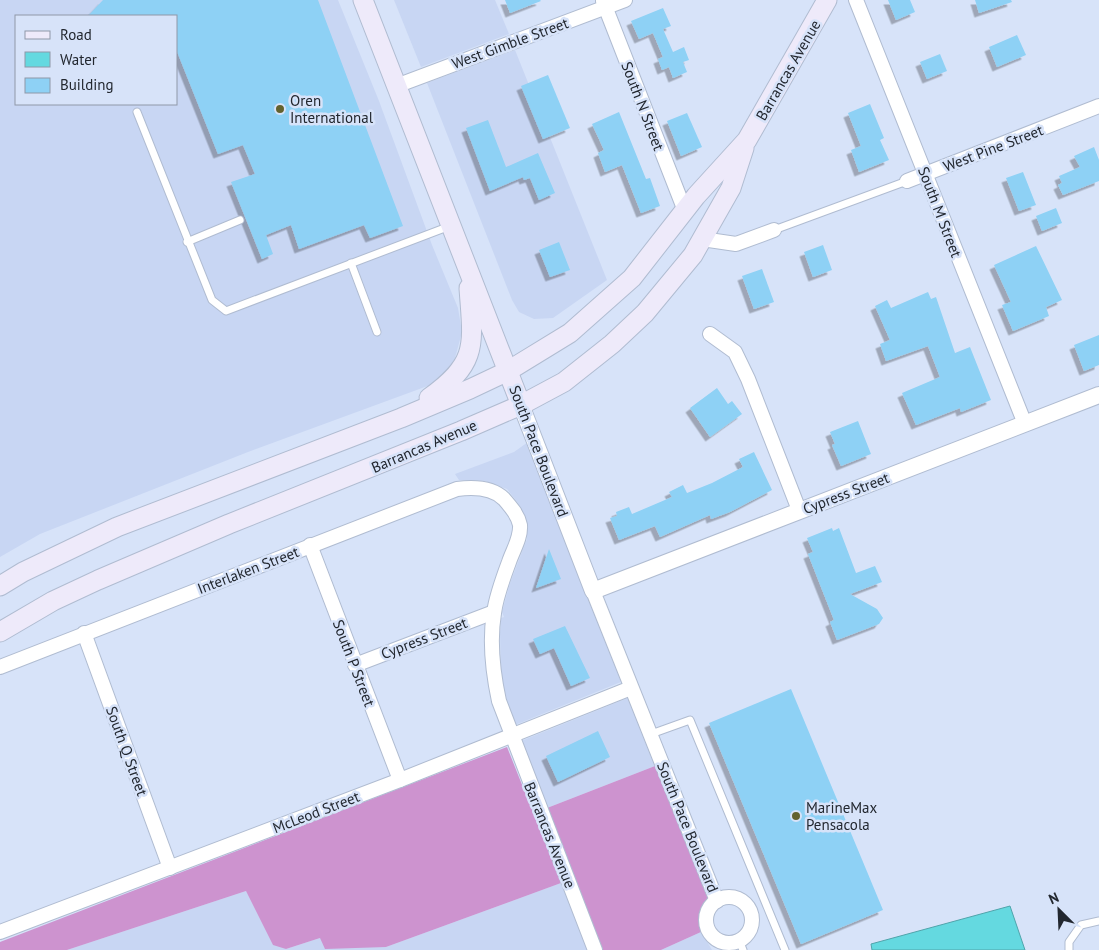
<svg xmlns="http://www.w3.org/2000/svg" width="1099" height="950" viewBox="0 0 1099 950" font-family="'PT Sans',sans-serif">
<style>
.built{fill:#c8d6f3;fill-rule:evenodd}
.forest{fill:#cd93cf}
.water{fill:#64d9e0;stroke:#50a4ab}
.building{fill:#8ed1f5;filter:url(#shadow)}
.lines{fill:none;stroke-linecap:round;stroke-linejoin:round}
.service-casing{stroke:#b0bcd1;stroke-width:9}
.minor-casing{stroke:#b0bcd1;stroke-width:16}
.tertiary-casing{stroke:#b0bcd1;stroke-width:18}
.secondary-casing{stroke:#b0bcd1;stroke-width:21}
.service{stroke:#fff;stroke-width:7}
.minor{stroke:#fff;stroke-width:14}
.tertiary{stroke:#fff;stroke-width:16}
.secondary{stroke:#eeeafa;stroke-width:19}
.poi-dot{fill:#63622e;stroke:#d7e3f9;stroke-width:2}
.labels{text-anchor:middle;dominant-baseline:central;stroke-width:5;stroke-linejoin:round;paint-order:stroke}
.street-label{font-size:15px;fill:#22272f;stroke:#d7e3f9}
.poi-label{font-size:15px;fill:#22272f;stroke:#d7e3f9;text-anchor:start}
</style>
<defs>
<filter id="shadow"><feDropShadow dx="-4.5" dy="4.5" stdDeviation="0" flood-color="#0004"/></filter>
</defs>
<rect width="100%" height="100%" fill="#d7e3f9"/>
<!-- built -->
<g class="built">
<path d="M0 0H338L379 101 432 245 458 308 462 332 455 358 444 376 433 384 248 452 40 534 0 557ZM16 16H176V104H16Z"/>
<path d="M394 0H495L509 34 421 67Z"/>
<path d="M515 50 607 280 553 318 534 319 519 312 512 300 427 83Z"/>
<path d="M528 442 621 682 515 725 506 700 501 676 500 633 501 618 504 617 502 612 510 583 527 539V523L518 503 507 489 485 481 459 480 455 474 514 452Z"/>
<path d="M628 698 655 766 547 808 521 741Z"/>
<path d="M561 883 587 950H67L246 891 286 949 320 938 386 947Z"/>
<path d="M701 932 712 950H661Z"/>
</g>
<!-- forest -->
<g class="forest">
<path d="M507 747 561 883 386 947 325 949 320 938 286 949 273 945 246 891 67 950H0V942Z"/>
<path d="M655 766 708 898C698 908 698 919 701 932L661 950H603L547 808Z"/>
</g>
<!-- water -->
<path class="water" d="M1010 906 1025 950H872L871 944Z"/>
<!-- building -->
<g class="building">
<path d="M103 0H318L403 226 370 238 364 225 299 249 291 225 266 235 273 254 262 259 231 182 255 174 243 145 218 154 176 49V16H88Z"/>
<path d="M505 0H540L541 1 510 13Z"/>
<path d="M888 0H910L915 12 896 20Z"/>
<path d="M975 0H1011L1012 2 979 13Z"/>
<path d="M663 8 671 26 663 29 673 52 684 47 689 60 683 62 687 72 673 78 669 67 662 70 658 59 663 57 653 33 639 39 631 21Z"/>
<path d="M1017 35 1026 55 997 67 989 47Z"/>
<path d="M940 54 947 71 927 79 920 62Z"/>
<path d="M548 75 570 128 543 139 521 86Z"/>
<path d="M870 104 884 138 880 140 889 160 859 172 851 150 861 146 848 113Z"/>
<path d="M619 112 646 179 650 178 660 206 641 213 622 165 605 172 598 153 604 150 592 124Z"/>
<path d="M687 113 702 147 681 156 667 121Z"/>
<path d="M488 120 506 167 538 153 555 193 539 200 530 178 524 180 523 177 490 191 466 128Z"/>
<path d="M1094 147 1099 160V181L1063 195 1058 185 1062 183 1059 176 1080 167 1074 156Z"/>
<path d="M1023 172 1036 205 1019 211 1006 178Z"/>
<path d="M1056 208 1062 223 1042 231 1036 216Z"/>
<path d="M559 242 570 270 550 277 539 250Z"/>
<path d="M823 245 832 270 813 277 804 252Z"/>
<path d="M1036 246 1062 300 1046 307 1049 316 1013 331 1002 305 1011 302 994 265Z"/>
<path d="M762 269 774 302 754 309 742 276Z"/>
<path d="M928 292 931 299 936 297 955 353 970 347 991 400 961 412 960 408 916 425 902 393 940 377 928 346 886 361 880 344 890 340 875 306 887 300 891 308Z"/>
<path d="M1099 335V365L1084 371 1074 345Z"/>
<path d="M717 388 728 404 732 401 742 414 710 437 690 408Z"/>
<path d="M858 421 871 454 841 466 832 445 835 444 830 432Z"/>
<path d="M754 452 772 490 730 512 711 519 710 515 660 537 655 526 619 540 610 518 617 516 616 512 629 507 632 514 672 497 669 492 683 485 687 493 712 483 743 467 739 459Z"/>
<path d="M832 528 833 531 839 528 856 573 875 566 882 582 850 594 877 609 883 618 879 624 837 640 830 622 834 620 808 554 813 552 807 538Z"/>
<path d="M549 549 561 579 536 588Z"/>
<path d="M565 626 590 678 571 686 554 648 540 654 533 639Z"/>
<path d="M791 689 883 910 801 944 709 723Z"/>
<path d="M598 731 610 757 558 782 546 756Z"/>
</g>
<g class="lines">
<!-- service casing -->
<g class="service-casing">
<g id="service">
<path d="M137 112 212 300 226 311 450 226"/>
<path d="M774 230 907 181"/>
<path d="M187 242 240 220"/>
<path d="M351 263 377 332"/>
<path d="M651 734 690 720 785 950"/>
<path d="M739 940 743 950"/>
<path d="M1069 950V942L1081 925 1099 921"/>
</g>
</g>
<!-- minor casing -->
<g class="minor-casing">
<g id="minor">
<path d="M856 0 1025 424"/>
<path d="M603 1 685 211"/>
<path d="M396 86 625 0"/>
<path d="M907 181 1099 106"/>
<path d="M702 239 736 244 774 230"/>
<path d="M710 334 735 352 748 379 799 510"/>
<path d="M310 545 400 780"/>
<path d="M593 591 717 901"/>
<path d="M84 633 170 868"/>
<path d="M355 665 494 612"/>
<path d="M0 667 457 489C473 487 492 487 504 499 511 507 518 515 520 525 521 538 513 550 509 562 503 578 496 597 494 613 489 643 493 673 499 701L595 950"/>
<circle cx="729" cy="920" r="23"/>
<path d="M0 932 400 780 631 688"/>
</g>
</g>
<!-- tertiary casing -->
<g class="tertiary-casing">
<path id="tertiary" d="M521 405 593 591 1099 395"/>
</g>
<!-- secondary casing -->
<g class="secondary-casing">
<g id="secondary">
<path d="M363 0 521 405"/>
<path d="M429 398C479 362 473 345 469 288"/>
<path d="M0 586 23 572 117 527 401 418 470 389 508 371 570 333 632 278 696 196 747 140 827 0"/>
<path d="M0 632 53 601 98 580 229 524 461 431 521 405 564 382 612 344 645 313 693 255 731 188 744 148"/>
</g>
</g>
<!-- service -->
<use href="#service" class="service"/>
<!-- minor -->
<use href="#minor" class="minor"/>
<!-- tertiary -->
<use href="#tertiary" class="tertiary"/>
<!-- secondary -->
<use href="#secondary" class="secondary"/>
</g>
<!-- markers -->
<g class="poi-dot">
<circle cx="280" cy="109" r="5"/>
<circle cx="796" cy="816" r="5"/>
</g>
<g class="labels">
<!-- street labels -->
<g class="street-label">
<text transform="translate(510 43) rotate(-20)">West Gimble Street</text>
<text transform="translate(788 70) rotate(-60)">Barrancas Avenue</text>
<text transform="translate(643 106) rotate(69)">South N Street</text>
<text transform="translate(993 148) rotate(-21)">West Pine Street</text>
<text transform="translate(940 212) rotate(69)">South M Street</text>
<text transform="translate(424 446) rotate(-23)">Barrancas Avenue</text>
<text transform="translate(539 451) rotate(69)">South Pace Boulevard</text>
<text transform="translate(846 493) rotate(-21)">Cypress Street</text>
<text transform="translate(248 570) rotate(-21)">Interlaken Street</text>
<text transform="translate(424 638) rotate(-21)">Cypress Street</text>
<text transform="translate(354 663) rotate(69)">South P Street</text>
<text transform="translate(127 751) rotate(70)">South Q Street</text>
<text transform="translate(316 812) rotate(-21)">McLeod Street</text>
<text transform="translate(688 827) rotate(68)">South Pace Boulevard</text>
<text transform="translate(550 835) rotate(68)">Barrancas Avenue</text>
</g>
<!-- poi labels -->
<g class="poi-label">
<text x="290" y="100">Oren<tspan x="290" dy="17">International</tspan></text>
<text x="806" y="807">MarineMax<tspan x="806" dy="17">Pensacola</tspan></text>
</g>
</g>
<!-- legend -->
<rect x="15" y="15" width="162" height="90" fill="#d7e3f9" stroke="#8f98a8"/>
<rect x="25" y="31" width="25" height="8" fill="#eeeafa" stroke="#8f98a8"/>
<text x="60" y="40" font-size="15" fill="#22272f">Road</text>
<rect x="25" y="52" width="25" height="15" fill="#64d9e0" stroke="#8f98a8"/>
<text x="60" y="65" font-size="15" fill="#22272f">Water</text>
<rect x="25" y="78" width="25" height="15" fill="#8ed1f5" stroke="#8f98a8"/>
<text x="60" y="90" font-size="15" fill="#22272f">Building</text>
<!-- north arrow -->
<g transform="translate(1059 910) rotate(336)" stroke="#d7e3f9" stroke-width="4" paint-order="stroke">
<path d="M0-4L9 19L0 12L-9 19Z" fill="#22272f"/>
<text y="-8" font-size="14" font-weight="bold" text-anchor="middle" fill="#22272f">N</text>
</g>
</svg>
